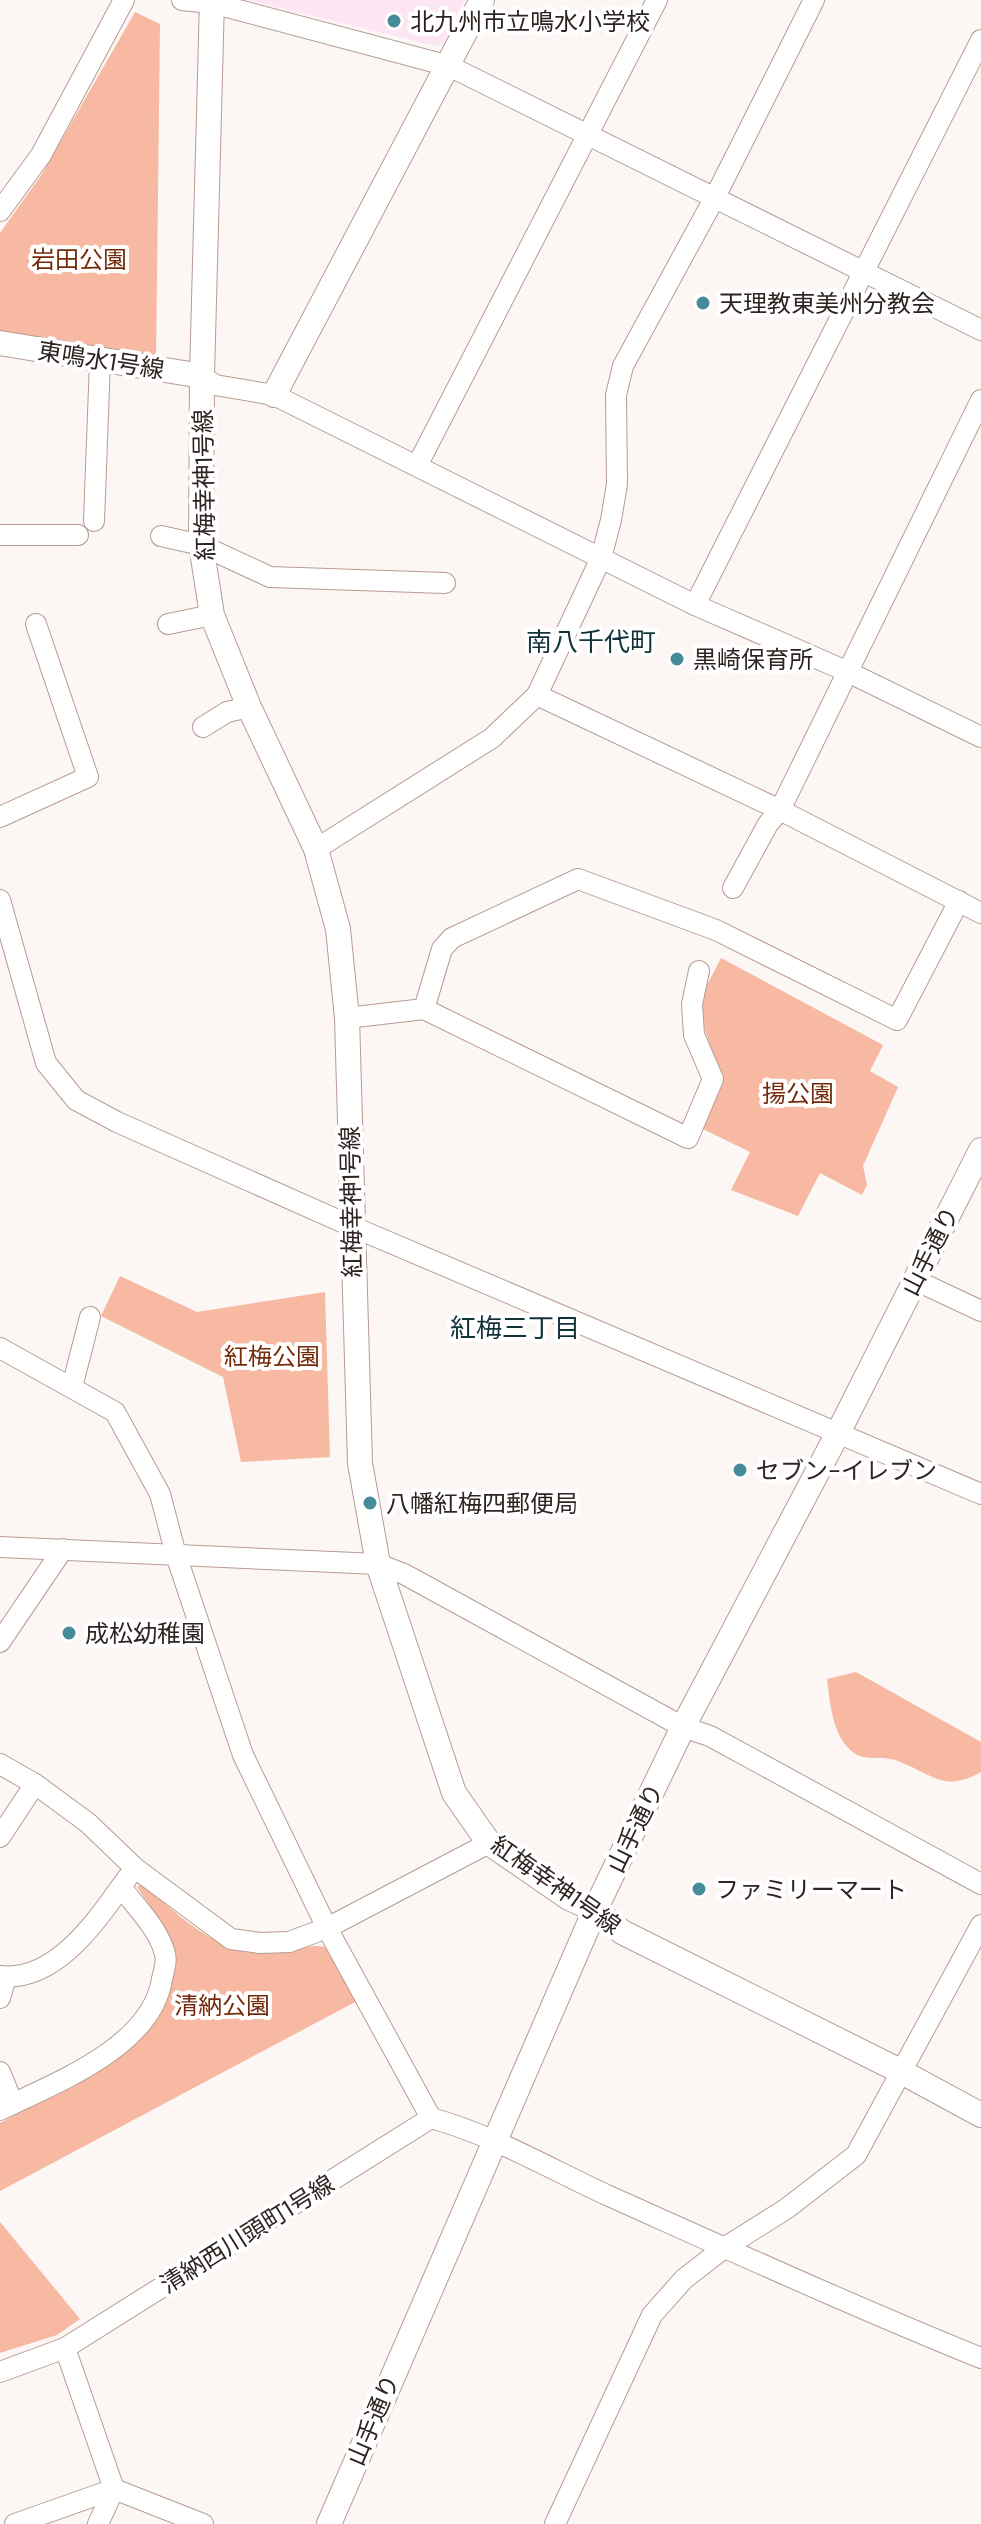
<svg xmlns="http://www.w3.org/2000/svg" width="981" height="2524" viewBox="0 0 981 2524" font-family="'DM Sans','Noto Sans JP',sans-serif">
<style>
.education{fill:#fde6f3}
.green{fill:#f7b9a2}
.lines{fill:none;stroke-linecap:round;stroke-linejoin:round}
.minor-casing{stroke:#b79c93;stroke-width:22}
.tertiary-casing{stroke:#b79c93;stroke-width:26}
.minor{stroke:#fff;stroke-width:20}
.tertiary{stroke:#fff;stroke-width:24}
.poi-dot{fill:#468b98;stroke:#fff;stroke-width:3}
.labels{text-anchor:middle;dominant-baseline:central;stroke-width:8;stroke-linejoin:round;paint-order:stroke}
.poi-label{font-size:24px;fill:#2e2421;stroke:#fff;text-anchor:start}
.park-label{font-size:24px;fill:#742b0b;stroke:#fff}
.street-label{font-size:24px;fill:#2e2421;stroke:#fff}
.neighbourhood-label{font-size:26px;fill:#113238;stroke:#fff}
</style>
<rect width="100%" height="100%" fill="#fcf6f4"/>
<!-- education -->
<path class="education" d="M248 0H465L445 41 436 46Z"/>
<!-- green -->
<g class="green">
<path d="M135 12 160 24 156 362 0 333V233L42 174Z"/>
<path d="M721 958 883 1045 870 1071 898 1087 863 1166 867 1185 862 1195 820 1173 798 1216 731 1190 750 1152 701 1128 722 1082 702 1021 701 997Z"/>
<path d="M120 1276 197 1312 325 1292 330 1457 241 1462 223 1377 101 1316Z"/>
<path d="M856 1672 981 1742V1772C943 1794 930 1772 895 1760 883 1756 865 1761 854 1753 832 1737 830 1702 827 1679Z"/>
<path d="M142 1883C178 1915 217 1955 268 1952 286 1952 312 1942 328 1948L357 2001 0 2191V2123L102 2069 156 2019 172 1955 162 1923 137 1887Z"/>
<path d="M0 2222 80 2319 57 2335 0 2353Z"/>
</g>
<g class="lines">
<!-- minor casing -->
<g class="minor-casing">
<g id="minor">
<path d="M182 0 212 3 449 66 981 330"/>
<path d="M0 211 41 155 124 0"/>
<path d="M202 376 215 385 274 395 695 605 846 671 981 737"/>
<path d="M418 464 657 0"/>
<path d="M94 521 100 361"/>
<path d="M0 535H78"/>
<path d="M161 536 201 545 270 577 445 583"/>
<path d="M695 605 981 40"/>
<path d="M168 624 212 615"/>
<path d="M537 695 780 810 981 913"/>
<path d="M203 727 227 712 249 707"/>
<path d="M0 817 88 777 36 624"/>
<path d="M316 849 492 738 537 695 601 558 611 520 617 484 616 395 623 366 715 197 814 0"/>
<path d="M733 888 768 824 780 810 981 400"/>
<path d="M0 900 46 1063 76 1100 117 1122 351 1226 981 1494"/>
<path d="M424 1009 442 949 452 938 578 879 716 930 897 1020 959 901"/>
<path d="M347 1018 424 1009 688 1138 713 1079 694 1035 692 1004 699 971"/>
<path d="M915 1280 981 1311"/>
<path d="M0 1348 115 1412 160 1494 176 1555 243 1755 327 1928 431 2118"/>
<path d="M72 1387 90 1317"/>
<path d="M0 1547 378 1564 404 1574 683 1727 710 1736 981 1884"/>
<path d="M0 1642 63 1549"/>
<path d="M0 1764 35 1784 88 1823 135 1868 231 1939 260 1943 289 1942 327 1928 489 1843"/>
<path d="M0 1837 35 1784"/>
<path d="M0 1976C57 1983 99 1917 128 1877"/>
<path d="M0 1998 6 1977"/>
<path d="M0 2072 13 2104"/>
<path d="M0 2110C55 2083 152 2047 162 1979 164 1971 167 1961 165 1954 159 1929 136 1907 121 1887"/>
<path d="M65 2348 114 2489 98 2524"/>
<path d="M0 2372 65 2348 431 2118C493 2135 550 2169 609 2196 732 2251 855 2307 981 2358"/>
<path d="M15 2524 114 2489 203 2524"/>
<path d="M555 2524 652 2315 684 2279 724 2248 786 2209 856 2155 981 1925"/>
</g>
</g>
<!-- tertiary casing -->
<g class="tertiary-casing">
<g id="tertiary">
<path d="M212 0 202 376 201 545 212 615 249 707 316 849 338 929 347 1018 360 1463 378 1564 454 1793 489 1843 569 1898 595 1910 622 1932 900 2071 981 2115"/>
<path d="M0 343 202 376"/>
<path d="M274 395 482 0"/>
<path d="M329 2524 595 1910 683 1727 839 1431 981 1150"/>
</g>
</g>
<!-- minor -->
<use href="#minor" class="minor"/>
<!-- tertiary -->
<use href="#tertiary" class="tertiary"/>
</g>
<!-- markers -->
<g class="poi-dot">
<circle cx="394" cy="21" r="8"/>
<circle cx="703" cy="303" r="8"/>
<circle cx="677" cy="659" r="8"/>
<circle cx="740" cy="1470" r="8"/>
<circle cx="370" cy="1503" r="8"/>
<circle cx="69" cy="1633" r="8"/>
<circle cx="699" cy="1889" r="8"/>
</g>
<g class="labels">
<!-- poi labels -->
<g class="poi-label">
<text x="410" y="21">北九州市立鳴水小学校</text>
<text x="719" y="303">天理教東美州分教会</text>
<text x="693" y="659">黒崎保育所</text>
<text x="756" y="1470">セブン-イレブン</text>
<text x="386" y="1503">八幡紅梅四郵便局</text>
<text x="85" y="1633">成松幼稚園</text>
<text x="715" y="1889">ファミリーマート</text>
</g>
<!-- park labels -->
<g class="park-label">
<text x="79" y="259">岩田公園</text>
<text x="798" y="1093">揚公園</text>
<text x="272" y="1356">紅梅公園</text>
<text x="222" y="2005">清納公園</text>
</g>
<!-- street labels -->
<g class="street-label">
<text transform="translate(101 360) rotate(9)">東鳴水1号線</text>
<text transform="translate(204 485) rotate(-91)">紅梅幸神1号線</text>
<text transform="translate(351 1202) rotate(-91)">紅梅幸神1号線</text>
<text transform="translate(930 1251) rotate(-63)">山手通り</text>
<text transform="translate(635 1828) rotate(-64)">山手通り</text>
<text transform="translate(556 1885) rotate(35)">紅梅幸神1号線</text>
<text transform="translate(247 2234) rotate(-32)">清納西川頭町1号線</text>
<text transform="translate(373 2420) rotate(-67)">山手通り</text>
</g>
<!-- neighbourhood labels -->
<g class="neighbourhood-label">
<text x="591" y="642">南八千代町</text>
<text x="515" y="1328">紅梅三丁目</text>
</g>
</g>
</svg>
